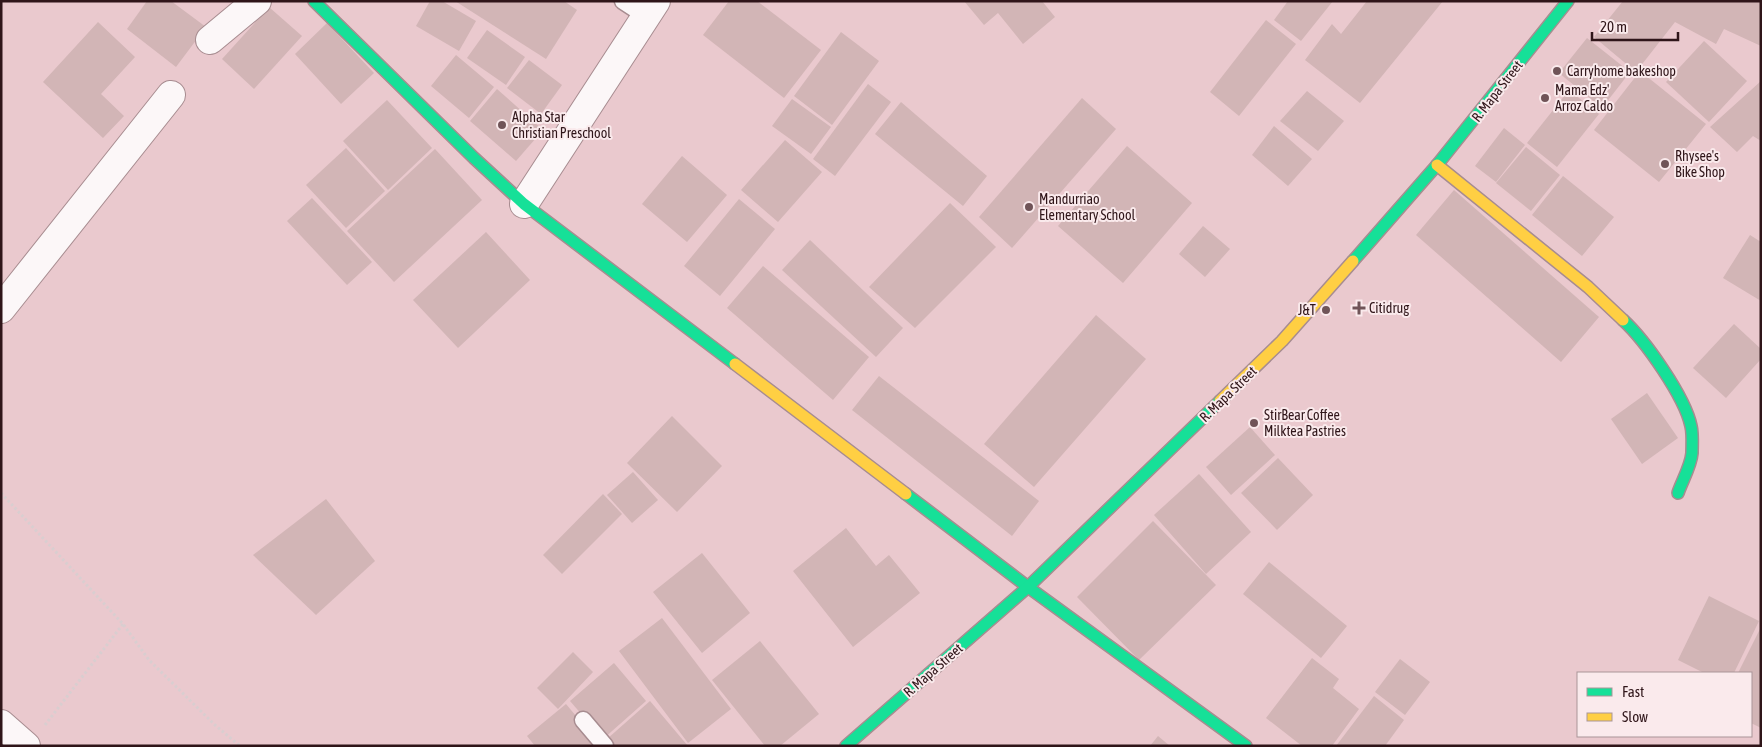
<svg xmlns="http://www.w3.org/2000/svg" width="1762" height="747" viewBox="0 0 1762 747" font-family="'Asap Condensed',sans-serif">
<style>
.building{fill:#d2b5b6}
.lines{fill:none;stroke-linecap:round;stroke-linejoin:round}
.lane-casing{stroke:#a78c90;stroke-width:19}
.street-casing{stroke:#a78c90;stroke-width:30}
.fast-casing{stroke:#a78c90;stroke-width:14}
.slow-casing{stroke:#a78c90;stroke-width:14}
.path{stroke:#d9ced0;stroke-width:3;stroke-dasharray:2.5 2.5;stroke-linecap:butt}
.lane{stroke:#fcf7f8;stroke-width:16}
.street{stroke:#fcf7f8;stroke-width:28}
.fast{stroke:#16e098;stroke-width:11}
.slow{stroke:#ffcf43;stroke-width:11}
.poi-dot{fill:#705458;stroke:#faeaec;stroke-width:2}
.labels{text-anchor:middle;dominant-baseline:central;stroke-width:4;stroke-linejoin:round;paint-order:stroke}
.poi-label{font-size:14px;fill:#2f1519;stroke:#faeaec;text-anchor:start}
.street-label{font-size:14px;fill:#2f1519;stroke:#faeaec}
</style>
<rect width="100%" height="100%" fill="#eac9ce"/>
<!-- building -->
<g class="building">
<path d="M147 1H171L206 27 176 67 127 29Z"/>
<path d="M430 1H442L476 21 459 51 416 26Z"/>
<path d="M455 1H564L577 10 546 59Z"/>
<path d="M729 1H757L821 50 784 98 703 35Z"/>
<path d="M964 1H1042L1055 17 1023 44 998 13 984 25Z"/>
<path d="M1288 1H1333L1301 41 1274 20Z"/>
<path d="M1367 1H1443L1360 103 1305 60 1332 24 1341 34Z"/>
<path d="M1623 1H1761V46L1724 29 1716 44 1675 22 1636 72 1594 37Z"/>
<path d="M269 7 302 36 254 89 222 59Z"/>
<path d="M1266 20 1296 44 1239 116 1210 92Z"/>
<path d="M98 22 135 57 101 94 124 116 103 138 43 82Z"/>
<path d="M327 23 374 73 341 104 295 54Z"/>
<path d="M487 30 525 57 506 85 467 58Z"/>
<path d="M841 32 879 61 832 125 794 96Z"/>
<path d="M1587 38 1630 72 1602 108 1559 73Z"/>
<path d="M1704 41 1747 81 1709 122 1666 82Z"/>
<path d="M456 55 494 87 469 118 431 86Z"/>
<path d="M529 60 562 85 541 114 507 88Z"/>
<path d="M1640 71 1706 124 1659 182 1594 130Z"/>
<path d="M1761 81V141L1753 136 1737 152 1710 127Z"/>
<path d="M868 84 891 102 835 176 813 159Z"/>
<path d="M497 89 543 130 516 161 470 121Z"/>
<path d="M1569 90 1599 114 1557 167 1527 143Z"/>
<path d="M1307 91 1344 121 1318 151 1280 121Z"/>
<path d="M1082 98 1116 129 1012 248 979 217Z"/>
<path d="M792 99 831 127 811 154 772 126Z"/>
<path d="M387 100 432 148 388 190 343 141Z"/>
<path d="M901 102 987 176 963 206 875 134Z"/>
<path d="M1274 126 1312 159 1288 186 1252 155Z"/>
<path d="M1504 128 1525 145 1496 182 1475 166Z"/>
<path d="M785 140 822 172 778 222 741 190Z"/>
<path d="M1127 146 1192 203 1123 283 1058 226Z"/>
<path d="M1526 147 1560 175 1531 211 1496 183Z"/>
<path d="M346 148 385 191 346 228 306 185Z"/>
<path d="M435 149 482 200 394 282 347 231Z"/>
<path d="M682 156 727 195 687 242 642 204Z"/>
<path d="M1563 176 1614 217 1582 256 1532 215Z"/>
<path d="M1454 190 1599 317 1561 362 1416 235Z"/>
<path d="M312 198 372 262 347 285 287 221Z"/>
<path d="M739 199 775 229 720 296 684 266Z"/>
<path d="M950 203 996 247 915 328 869 287Z"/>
<path d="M1203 226 1230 249 1205 277 1179 254Z"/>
<path d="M486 232 530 280 458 348 413 300Z"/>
<path d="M1750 235 1761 242V301L1723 278Z"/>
<path d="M810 240 903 328 876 357 782 270Z"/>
<path d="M763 266 869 357 833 400 727 308Z"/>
<path d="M1096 315 1146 359 1034 487 984 444Z"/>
<path d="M1734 324 1761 349V359L1726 398 1693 368Z"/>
<path d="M879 376 1039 501 1012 536 852 410Z"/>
<path d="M1647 393 1678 438 1642 464 1611 419Z"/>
<path d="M672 416 722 466 677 512 627 463Z"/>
<path d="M1250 427 1275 455 1231 495 1206 467Z"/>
<path d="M1278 458 1313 495 1277 530 1241 493Z"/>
<path d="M633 472 658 500 632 523 607 495Z"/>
<path d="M1199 474 1251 532 1206 574 1154 515Z"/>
<path d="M603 494 622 514 562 574 543 555Z"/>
<path d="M326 499 375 561 316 615 253 555Z"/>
<path d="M1153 521 1216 585 1139 660 1077 597Z"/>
<path d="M846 528 876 566 889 555 920 593 853 647 793 571Z"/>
<path d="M702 553 750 613 702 653 653 592Z"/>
<path d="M1269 562 1347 626 1321 658 1243 594Z"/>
<path d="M1709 596 1759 621 1734 673H1704L1678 660Z"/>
<path d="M662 618 731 709 688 743 619 651Z"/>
<path d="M1761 627V728L1751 723V673H1738Z"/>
<path d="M760 641 819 714 780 746H765L712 680Z"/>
<path d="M573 652 593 672 558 709 537 688Z"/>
<path d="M1312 658 1339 679 1333 688 1359 709 1332 746H1302L1266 718Z"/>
<path d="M1400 659 1430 682 1405 715 1375 692Z"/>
<path d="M614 663 646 701 603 739 570 701Z"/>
<path d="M1374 696 1404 720 1385 746H1336Z"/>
<path d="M650 701 688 746H612L607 739Z"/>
<path d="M566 704 601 746H535L527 736Z"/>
<path d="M1158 736 1170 746H1150Z"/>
</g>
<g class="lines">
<!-- lane casing -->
<g class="lane-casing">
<g id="lane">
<path d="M623 1 646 16"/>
<path d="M583 720 605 746"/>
</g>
</g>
<!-- street casing -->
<g class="street-casing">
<g id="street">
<path d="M210 40 257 1"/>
<path d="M524 204 656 1"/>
<path d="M1 309 171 95"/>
<path d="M1 724 26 746"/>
</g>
</g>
<!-- fast casing -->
<g class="fast-casing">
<g id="fast">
<path d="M314 1 474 158 524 204 735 364"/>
<path d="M1353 261 1437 165 1568 1"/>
<path d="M1623 320C1645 340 1685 397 1691 426 1693 434 1692 445 1692 453 1691 466 1682 481 1678 493"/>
<path d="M906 494 1028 587 1246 746"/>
<path d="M846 746 1028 587 1220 401"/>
</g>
</g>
<!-- slow casing -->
<g class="slow-casing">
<g id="slow">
<path d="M1437 165 1588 287 1623 320"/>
<path d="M735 364 906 494"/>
<path d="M1220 401 1282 341 1353 261"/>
</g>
</g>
<!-- path -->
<g class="path">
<path d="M1 493 123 624 149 660 215 725 240 746"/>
<path d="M45 725 123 624"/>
</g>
<!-- lane -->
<use href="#lane" class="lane"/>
<!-- street -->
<use href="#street" class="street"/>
<!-- fast -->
<use href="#fast" class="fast"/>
<!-- slow -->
<use href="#slow" class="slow"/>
</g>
<!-- markers -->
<g class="poi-dot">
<circle cx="1557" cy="71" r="5"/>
<circle cx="1545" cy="98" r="5"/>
<circle cx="502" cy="125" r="5"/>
<circle cx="1665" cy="164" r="5"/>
<circle cx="1029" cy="207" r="5"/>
<path d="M1356.5 300.5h5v5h5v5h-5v5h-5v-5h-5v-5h5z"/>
<circle cx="1326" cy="310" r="5"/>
<circle cx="1254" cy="423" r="5"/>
</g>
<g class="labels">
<!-- poi labels -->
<g class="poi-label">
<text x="1567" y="71">Carryhome bakeshop</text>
<text x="1555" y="90">Mama Edz'<tspan x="1555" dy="16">Arroz Caldo</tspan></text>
<text x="512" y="117">Alpha Star<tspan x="512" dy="16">Christian Preschool</tspan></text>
<text x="1675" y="156">Rhysee's<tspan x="1675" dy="16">Bike Shop</tspan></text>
<text x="1039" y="199">Mandurriao<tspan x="1039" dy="16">Elementary School</tspan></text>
<text x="1369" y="308">Citidrug</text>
<text x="1316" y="310" text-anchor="end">J&amp;T</text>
<text x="1264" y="415">StirBear Coffee<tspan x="1264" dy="16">Milktea Pastries</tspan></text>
</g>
<!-- street labels -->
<g class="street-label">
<text transform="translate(1497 91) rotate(-52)">R. Mapa Street</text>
<text transform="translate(1228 394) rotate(-44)">R. Mapa Street</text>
<text transform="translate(933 670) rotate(-41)">R. Mapa Street</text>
</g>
</g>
<!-- border -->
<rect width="1762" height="747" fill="none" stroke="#2f1519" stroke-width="5"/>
<!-- legend -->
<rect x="1577" y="672" width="175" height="65" fill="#faeaec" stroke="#a99598"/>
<rect x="1587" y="688" width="25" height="8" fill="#16e098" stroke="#a99598"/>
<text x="1622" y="697" font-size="15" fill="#2f1519">Fast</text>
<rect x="1587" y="713" width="25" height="8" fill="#ffcf43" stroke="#a99598"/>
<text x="1622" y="722" font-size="15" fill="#2f1519">Slow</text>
<!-- scale -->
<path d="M1592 32v8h86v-8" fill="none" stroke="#2f1519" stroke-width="2.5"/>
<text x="1600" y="32" font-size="15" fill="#2f1519" stroke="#faeaec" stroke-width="4" paint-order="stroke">20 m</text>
</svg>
